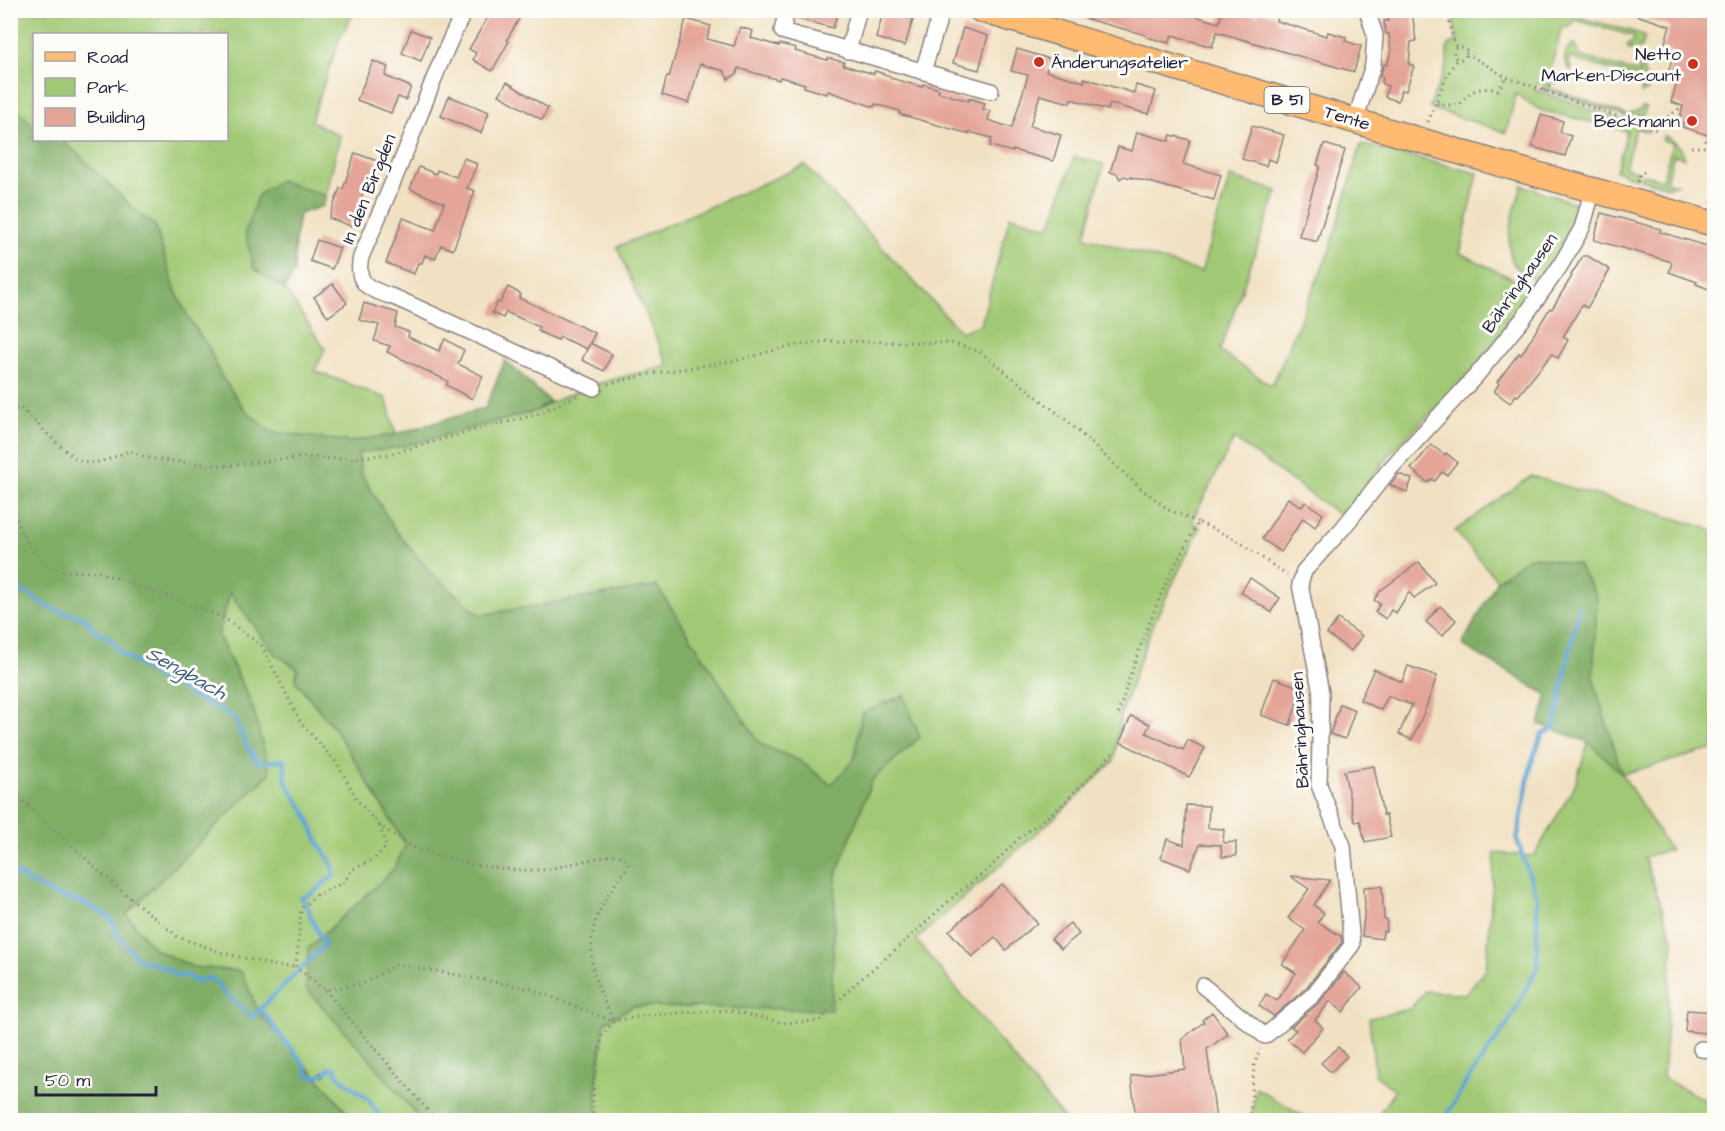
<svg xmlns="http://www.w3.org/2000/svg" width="1725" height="1131" viewBox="0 0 1725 1131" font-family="'Architects Daughter',sans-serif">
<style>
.green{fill:#a1c975;stroke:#627658;stroke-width:1.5}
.forest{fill:#80ad66;stroke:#516850;stroke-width:1.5}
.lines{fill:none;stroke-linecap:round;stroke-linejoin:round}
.stream{stroke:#5fa3d3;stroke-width:4.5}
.building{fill:#e4a498}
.street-casing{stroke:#8a827e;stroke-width:18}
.primary-casing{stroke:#8a827e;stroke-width:27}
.path{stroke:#8a827e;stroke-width:3;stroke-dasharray:1.5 4.5;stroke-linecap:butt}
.street{stroke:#fff;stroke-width:15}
.primary{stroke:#ffbb71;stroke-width:24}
.poi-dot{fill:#c8321e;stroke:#fdfcf7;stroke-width:2}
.labels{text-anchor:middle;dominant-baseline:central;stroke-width:6;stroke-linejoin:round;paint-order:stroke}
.shield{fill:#fdfcf7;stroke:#646373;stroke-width:1.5}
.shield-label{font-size:16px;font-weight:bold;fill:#22223b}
.poi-label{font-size:18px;fill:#22223b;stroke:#fdfcf7;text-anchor:end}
.street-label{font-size:18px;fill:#22223b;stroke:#fdfcf7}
.water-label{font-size:20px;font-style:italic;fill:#3d5c7f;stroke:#fdfcf7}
</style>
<rect width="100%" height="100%" fill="#fdfcf7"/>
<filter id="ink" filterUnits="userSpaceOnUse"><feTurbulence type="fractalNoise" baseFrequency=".0167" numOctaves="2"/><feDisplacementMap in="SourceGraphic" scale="12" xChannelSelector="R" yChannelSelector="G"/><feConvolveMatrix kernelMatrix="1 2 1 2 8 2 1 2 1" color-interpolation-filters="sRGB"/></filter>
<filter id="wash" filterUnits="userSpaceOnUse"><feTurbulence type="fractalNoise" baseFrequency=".008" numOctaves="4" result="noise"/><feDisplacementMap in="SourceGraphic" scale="24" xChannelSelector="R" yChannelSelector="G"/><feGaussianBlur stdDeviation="1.35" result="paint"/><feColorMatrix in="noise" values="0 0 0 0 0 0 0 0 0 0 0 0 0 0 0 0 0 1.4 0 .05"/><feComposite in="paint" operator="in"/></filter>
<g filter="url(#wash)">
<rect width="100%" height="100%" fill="#f1e1c2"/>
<!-- green -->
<g class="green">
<path d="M11 11H355L339 40 311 121 340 136 326 196 279 180 254 269 285 289 325 349 315 371 386 398 396 434 350 442 271 432 245 410 219 373 209 348 189 319 175 290 155 225 137 212 77 153 61 140H226V34H34V127L18 110 11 117Z"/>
<path d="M1452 11H1583L1581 18 1638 33 1645 37 1641 48 1629 50 1627 45 1634 41 1633 36 1575 20 1568 28 1562 27 1551 67 1556 80 1547 87 1628 115 1640 110 1642 107 1646 108 1643 116 1638 115 1636 120 1543 89V80L1534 88 1536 90 1641 127 1649 132 1636 128 1625 167 1638 172 1636 178 1616 171 1627 131 1540 110 1516 94 1506 133 1499 130 1429 108 1447 64V49L1450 44 1457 40Z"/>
<path d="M1575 43 1580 56 1639 73 1637 63 1642 64 1648 91 1641 93 1642 86 1639 78 1576 60 1574 57 1568 59 1571 70C1560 61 1564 49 1575 43Z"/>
<path d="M1664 135C1673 141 1682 146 1685 158L1674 155 1666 181 1677 184 1668 187 1640 179 1642 174 1662 180 1673 143 1662 140Z"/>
<path d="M1361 144 1478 173 1460 253 1513 279 1531 293 1474 369 1392 452 1341 516 1234 439 1192 521 1200 527 1151 629 1122 711 1114 761 1062 811 916 940 1065 1120H597V1079L605 1022 633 1006 831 1009 836 875 872 780 920 737 862 713 855 760 831 785 800 761 760 744 657 586 480 615 430 572 395 530 361 474 358 452 400 447 536 411C576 387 623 376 668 366L617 247 805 165 961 332 981 324 1010 216 1050 227 1074 157 1104 164 1085 237 1201 272 1230 177 1277 191 1220 351 1272 386 1330 249Z"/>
<path d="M1522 185 1580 205 1556 256 1541 283C1533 278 1523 274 1517 268 1499 250 1516 207 1522 185Z"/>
<path d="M1531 476 1704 527 1714 532V749L1622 774 1670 850 1644 857 1673 940 1663 1078 1714 1105V1120H1375L1395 1090 1375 1075 1369 1018 1410 1009 1425 991 1465 994 1486 969 1495 853 1534 856 1575 785 1588 742 1621 772 1593 679 1597 597 1532 556 1497 580 1455 531Z"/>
<path d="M230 592 275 654 297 668 296 682 337 732 406 845 394 870 308 949 374 1064 421 1120H353L331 1093 259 1013 241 971 193 967 154 949 126 914 270 773 248 695 218 635Z"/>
<path d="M1256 1088 1311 1120H1251Z"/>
</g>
<!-- forest -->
<g class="forest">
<path d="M18 109 34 127V140H61L77 153 137 212 155 225 175 290 189 319 209 348 219 373 245 410 271 432 350 442 396 434 485 408 505 360 550 402 536 411 400 447 358 453 361 474 395 530 430 572 480 615 657 586 760 744 800 761 831 785 854 760 862 713 904 695 920 737 872 780 836 875 831 1010 633 1006 605 1022 597 1079V1120H421L374 1064 306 989 308 949 393 870 406 845 337 732 296 681 297 668 275 654 230 593 218 635 253 708 270 773 126 914 154 949 193 967 241 971 259 1013 331 1093 353 1120H11L10 117Z"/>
<path d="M279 180 326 196 323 206 299 214 295 242 294 272 285 289 254 269 245 232 258 195Z"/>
<path d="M1532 556 1578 565 1597 597 1593 679 1622 774 1588 742 1539 724 1547 695 1462 645 1497 580Z"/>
</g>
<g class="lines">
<!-- stream -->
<g class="stream">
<path d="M10 583 18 590 31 595 42 604 61 612 86 618 94 630 112 640 119 652 162 680 172 683 190 695 234 717 247 746 258 763 284 760 286 782 307 815 318 842 332 864 334 875 311 894 301 898 308 907 311 918 325 945 252 1017 224 992 220 990 218 983 208 978 195 982 188 976H179L161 966 138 959 120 938 111 919 89 905 56 895 25 880 22 875 10 874"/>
<path d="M259 1010C271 1018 275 1030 284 1040 289 1046 302 1060 305 1066 308 1071 304 1071 309 1075 315 1080 326 1073 330 1068L336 1069 338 1076 369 1100 382 1120"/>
<path d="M1444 1120 1468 1079 1509 1022 1537 968V897L1517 840 1531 764 1542 734 1554 729 1579 607"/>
</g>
</g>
<g id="blocks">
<!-- building -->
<g class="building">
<path d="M492 10H524L507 40 509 41 492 71 473 60 476 53 469 49Z"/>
<path d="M797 10H824L837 15 833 28 795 18Z"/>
<path d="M884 10 913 19 905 46 876 38Z"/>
<path d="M1068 10H1186L1185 13 1219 23 1223 10H1240L1258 16 1259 11 1277 17 1276 21 1327 36 1328 32 1346 37 1345 41 1361 46 1354 72 1217 32 1212 47 1172 35 1169 43 1146 37V35L1068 14Z"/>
<path d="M1631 10H1706L1714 13V137L1682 127 1683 122 1679 121 1683 106 1671 102 1678 79 1667 76 1674 52 1663 49 1670 26 1630 13Z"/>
<path d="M1412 11 1416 41 1411 42 1409 64 1414 66 1406 91 1401 90 1398 101 1385 97 1388 86 1382 84 1383 77 1380 76 1384 64 1387 65 1391 51 1389 34H1386L1384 21H1388L1387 14Z"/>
<path d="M686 19 711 26 707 39 734 46 740 27 753 31 751 38 779 46 780 44 796 48 795 51 827 60 828 58 844 62 843 65 874 74 875 71 890 76V78L922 87 923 84 939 89 938 92 969 101V98L985 103 983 109 990 111 988 120 1012 128 1028 75 1011 71 1017 49 1050 59 1046 71 1084 82V78L1134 93 1136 85 1156 91 1149 114 1110 104 1108 110 1071 99 1070 103 1040 95 1030 126 1061 135 1053 161 1013 150V152L990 146 992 138 969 132V134L899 114 900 111 875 104 874 107 828 91 827 94 804 87 805 84 780 77 779 80 738 68 737 74 728 79 724 71 700 64 689 103 662 95 667 76 669 77Z"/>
<path d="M963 28 988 36 979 70 953 63Z"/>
<path d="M411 30 430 37 421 61 402 53Z"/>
<path d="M373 61 388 67 385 76 411 87 406 100 398 97 391 113 357 100Z"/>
<path d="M507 82 548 108 542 120 499 95Z"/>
<path d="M449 96 489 112 481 133 441 116Z"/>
<path d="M1541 115 1563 121 1560 132 1571 136 1565 156 1532 147Z"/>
<path d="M1252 126 1284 135 1276 162 1268 159 1266 166 1242 159Z"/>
<path d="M1137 132 1169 141 1171 135 1190 140 1183 164 1221 175 1214 200 1131 177V178L1124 176 1120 179 1117 174 1110 172 1118 147 1132 151Z"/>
<path d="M1324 144 1345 150 1317 242 1299 236 1320 166 1317 165Z"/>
<path d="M355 153 377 161 369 183 367 182 351 226 329 218 340 188 343 189Z"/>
<path d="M464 158 477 164 467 188 475 191 453 250 441 245 435 259 425 255 422 263H418L414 274 386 263 403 218 435 230 444 203 410 189 419 167 436 174 437 170 456 177Z"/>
<path d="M1601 213 1661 229 1660 232 1714 248V291L1696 284 1697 282 1669 272 1672 262 1594 240Z"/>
<path d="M317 240 340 248 332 269 310 261Z"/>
<path d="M1583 256H1588L1610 270 1587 308 1582 305 1563 337 1568 340 1558 358 1552 354 1518 396 1516 395 1510 403 1494 391 1499 384 1497 382 1519 353 1521 355 1550 308 1552 309 1572 276 1571 275Z"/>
<path d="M333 284 347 303 328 317 314 297Z"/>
<path d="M508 287 521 294 519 298 595 333 587 349 560 337 558 340 548 336 538 331 539 327 506 312 503 318 492 313 497 302 500 303Z"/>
<path d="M364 303 398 313 395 327 409 332 408 337 439 351 445 339 464 350 458 364 483 376 472 399 446 385 448 381 387 352 390 346 374 341 379 325 359 320Z"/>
<path d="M590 343 612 354 604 371 582 360Z"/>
<path d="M1431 445 1445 455 1446 453 1457 462 1447 475 1442 472 1435 481 1431 479 1428 483 1411 469Z"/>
<path d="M1399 474 1412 479 1407 492 1390 485Z"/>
<path d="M1288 498 1302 507 1305 502 1323 514 1315 527 1303 518 1281 552 1262 539Z"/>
<path d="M1419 562 1435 583 1414 598 1409 592 1396 613 1391 610 1386 619 1375 612 1380 604 1374 600 1380 591Z"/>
<path d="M1250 578 1280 598 1271 612 1241 592Z"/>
<path d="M1440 606 1456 620 1442 636 1426 622Z"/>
<path d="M1338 619 1362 636 1351 651 1327 634Z"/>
<path d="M1408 666 1437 676 1425 710 1412 740 1399 734 1412 705 1388 696 1381 710 1360 700 1374 669 1402 682Z"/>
<path d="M1274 678 1302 688 1290 725 1261 715Z"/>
<path d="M1340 704 1355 710 1345 739 1330 734Z"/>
<path d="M1131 716 1150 724 1146 733 1183 750 1188 740 1205 748 1189 777 1120 742Z"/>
<path d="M1374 766 1383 815H1386L1391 837 1365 842 1360 821 1355 822 1353 815 1344 771Z"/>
<path d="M1186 805 1209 806 1208 828 1224 829 1223 843 1236 842V856L1222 857 1221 845 1200 844 1190 869 1161 858 1167 839 1184 845Z"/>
<path d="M1290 876 1330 880 1314 905 1324 913 1318 922 1341 936 1342 942 1306 988 1274 1016 1259 1006 1266 994 1277 1001 1296 973 1282 964 1305 930 1288 918 1309 889Z"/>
<path d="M1002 884 1037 923 1006 950 995 937 972 957 949 931Z"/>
<path d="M1382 886 1384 919H1387L1386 932 1383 931 1382 939 1362 936 1365 905 1364 887Z"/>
<path d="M1070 923 1079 934 1061 949 1051 939Z"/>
<path d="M1344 972 1362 987 1343 1012 1330 1001 1315 1020 1323 1028 1302 1052 1287 1039 1296 1030 1291 1027 1321 1001Z"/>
<path d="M1687 1010 1714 1012V1034L1685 1031Z"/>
<path d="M1212 1012 1228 1034 1207 1049 1216 1120H1136L1131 1076 1185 1069 1182 1039 1204 1022 1202 1020Z"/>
<path d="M1338 1047 1347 1056 1331 1072 1321 1063Z"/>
</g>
</g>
</g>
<g filter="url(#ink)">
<use href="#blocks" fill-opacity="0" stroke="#8a827e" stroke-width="1.5"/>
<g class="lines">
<!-- street casing -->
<g class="street-casing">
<g id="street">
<path d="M465 10C445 48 431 86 416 125 399 169 380 213 361 257 354 287 373 290 396 298L594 388"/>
<path d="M787 10 782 31 991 91"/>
<path d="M848 51 859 10"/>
<path d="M923 71 942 10"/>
<path d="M1355 121 1373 65 1375 35 1367 10"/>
<path d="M1203 986 1265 1036 1313 995 1352 945 1343 846 1319 785 1321 693 1300 584 1304 571 1343 528 1389 470 1475 377 1522 320 1560 266 1582 228 1593 189"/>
<path d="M1701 1049 1714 1050"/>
</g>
</g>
<!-- primary casing -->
<g class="primary-casing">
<path id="primary" d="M981 10 1507 166 1714 224"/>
</g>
<!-- path -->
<g class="path">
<path d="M1447 10 1454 43 1457 47H1463L1466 50V56L1462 59H1457L1454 57V49L1457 47"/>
<path d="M1466 53 1506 77 1656 130"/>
<path d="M1544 91 1566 74"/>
<path d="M1437 103 1451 105 1460 104C1469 90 1481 86 1498 90L1506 77"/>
<path d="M1663 120 1683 106"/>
<path d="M1428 122 1447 75 1457 59"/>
<path d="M1705 140 1709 147"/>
<path d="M1691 147H1704L1714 149"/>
<path d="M1638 182 1640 173 1645 172"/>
<path d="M1712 203 1714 193"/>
<path d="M608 384 650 374 739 360 786 347 828 341 951 343 979 351 1066 420 1138 486 1169 510 1198 522"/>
<path d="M10 412 20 408C36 421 67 457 84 462 99 465 116 456 129 451L152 459 224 466 305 457 343 459 390 454 475 430 535 415 577 396"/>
<path d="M10 490 12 504 20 530 29 546 52 568 66 571 99 572 223 617 262 646 301 723 337 763 358 801 380 826 417 849 475 865 515 870H545L610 855C619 855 624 855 628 864L626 869C619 880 609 891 603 903 582 945 592 982 614 1021"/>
<path d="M1118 714C1131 671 1146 629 1164 588 1174 565 1187 544 1198 522L1235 539 1287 575"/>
<path d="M10 789 111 882 178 937 223 953 276 966 296 967"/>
<path d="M380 826 386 847 374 859 353 869 343 883 316 895 301 909 296 967 325 990 362 984 398 964 531 989 612 1021"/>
<path d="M325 990 436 1120"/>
<path d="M319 1072 321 1079"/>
<path d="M593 1120 594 1080 602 1036 614 1021 648 1015 728 1010 783 1023 819 1021 854 985 911 936 953 897 992 866 1019 838 1062 805 1113 753"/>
<path d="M1250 1120 1254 1066 1260 1049"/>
</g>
<!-- street -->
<use href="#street" class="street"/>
<!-- primary -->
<use href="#primary" class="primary"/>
</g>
</g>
<!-- markers -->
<g class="poi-dot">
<circle cx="1039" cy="62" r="6"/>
<circle cx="1693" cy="64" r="6"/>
<circle cx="1692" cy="121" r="6"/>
</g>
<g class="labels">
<!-- shield labels -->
<rect class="shield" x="1264.5" y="87" width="45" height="26" rx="4.5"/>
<g class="shield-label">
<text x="1287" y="100">B 51</text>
</g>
<!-- poi labels -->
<g class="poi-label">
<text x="1681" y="54">Netto<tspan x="1681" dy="21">Marken-Discount</tspan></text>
<text x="1051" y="62" text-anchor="start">Änderungsatelier</text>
<text x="1680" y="121">Beckmann</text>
</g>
<!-- street labels -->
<g class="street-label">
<text transform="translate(1347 118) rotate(17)">Tente</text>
<text transform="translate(369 189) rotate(-68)">In den Birgden</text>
<text transform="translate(1520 283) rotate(-55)">Bähringhausen</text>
<text transform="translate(1300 730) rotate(-93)">Bähringhausen</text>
</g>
<!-- water labels -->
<g class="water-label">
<text transform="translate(186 673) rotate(29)">Sengbach</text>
</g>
</g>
<!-- margin -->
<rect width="1725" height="1131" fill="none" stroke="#fdfcf7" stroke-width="36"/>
<!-- legend -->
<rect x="33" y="33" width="195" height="108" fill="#fdfcf7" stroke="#a5a5ac" stroke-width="1.5"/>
<rect x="45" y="52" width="30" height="9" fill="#ffbb71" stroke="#a5a5ac" stroke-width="1.5"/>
<text x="87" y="63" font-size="18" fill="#22223b">Road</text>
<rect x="45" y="78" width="30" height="18" fill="#a1c975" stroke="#a5a5ac" stroke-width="1.5"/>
<text x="87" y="93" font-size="18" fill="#22223b">Park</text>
<rect x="45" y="108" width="30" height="18" fill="#e4a498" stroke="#a5a5ac" stroke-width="1.5"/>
<text x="87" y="123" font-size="18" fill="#22223b">Building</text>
<!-- scale -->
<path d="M36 1086v9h120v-9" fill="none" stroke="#22223b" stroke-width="3"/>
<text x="45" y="1086" font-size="18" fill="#22223b" stroke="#fdfcf7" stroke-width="4.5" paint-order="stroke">50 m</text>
</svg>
